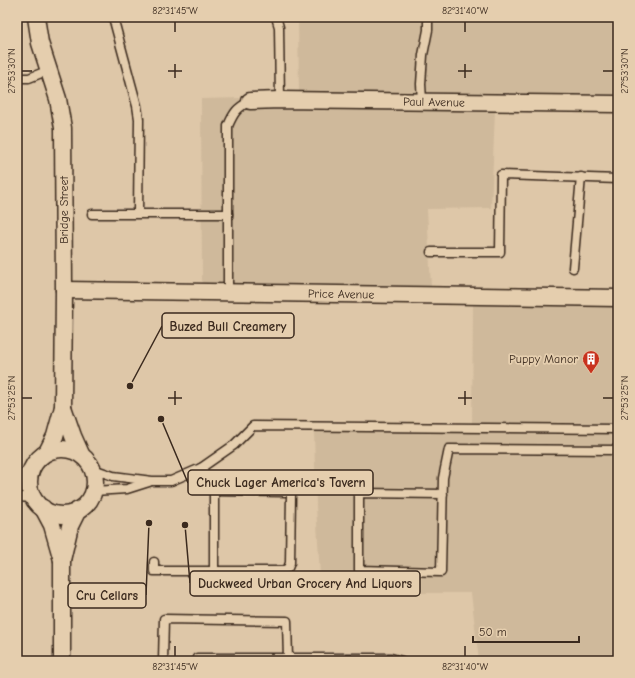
<svg xmlns="http://www.w3.org/2000/svg" width="635" height="678" viewBox="0 0 635 678" font-family="'Comic Neue',sans-serif">
<style>
.built{fill:#cfb99b}
.lines{fill:none;stroke-linecap:round;stroke-linejoin:round}
.lane-casing{stroke:#3b2a1e;stroke-width:11}
.street-casing{stroke:#3b2a1e;stroke-width:19}
.lane{stroke:#e5ceae;stroke-width:8}
.street{stroke:#e5ceae;stroke-width:16}
.ticks{fill:none;stroke:#3b2a1e;stroke-width:1.5}
.labels{text-anchor:middle;dominant-baseline:central;stroke-width:3.5;stroke-linejoin:round;paint-order:stroke}
.street-label{font-size:12px;fill:#3b2a1e;stroke:#e5ceae}
.poi-label{font-size:12px;fill:#3b2a1e;stroke:#e5ceae;text-anchor:end}
.leader{fill:none;stroke:#3b2a1e;stroke-width:1.5}
.callout-dot{fill:#3b2a1e;stroke:#e5ceae;stroke-width:1.5}
.callout{fill:#e5ceae;stroke:#3b2a1e;stroke-width:1.5}
.callout-label{font-size:13px;text-anchor:middle;font-weight:bold;fill:#3b2a1e}
.neatline{fill:none;stroke:#3b2a1e;stroke-width:1.5}
.ticks-label{font-size:10px;text-anchor:middle;fill:#3b2a1e}
</style>
<rect width="100%" height="100%" fill="#dec7a8"/>
<filter id="ink" filterUnits="userSpaceOnUse"><feTurbulence type="fractalNoise" baseFrequency=".025" numOctaves="2"/><feDisplacementMap in="SourceGraphic" scale="8" xChannelSelector="R" yChannelSelector="G"/><feConvolveMatrix kernelMatrix="1 2 1 2 8 2 1 2 1" color-interpolation-filters="sRGB"/></filter>
<g filter="url(#ink)">
<!-- built -->
<g class="built">
<path d="M298 17H618V96L299 92Z"/>
<path d="M243 98V109L280 108 495 111 491 208 427 209 431 287 202 284 201 99Z"/>
<path d="M473 304 618 306V661H479L471 593H321L316 506 314 431 472 429Z"/>
</g>
<g class="lines">
<!-- lane casing -->
<g class="lane-casing">
<g id="lane">
<path d="M113 17 137 106 139 119 138 213"/>
<path d="M276 17 279 27 280 100"/>
<path d="M17 78H29L49 70"/>
<path d="M422 101 421 84 423 55 428 30V17"/>
<path d="M92 214H228"/>
<path d="M431 252H500L501 175 618 179"/>
<path d="M573 268 581 177"/>
<path d="M228 292V126C234 112 237 108 250 101"/>
<path d="M201 468 207 476 214 491V571"/>
<path d="M93 469 113 476 152 481H171L201 468 234 445 253 426 618 429"/>
<path d="M17 478 32 467"/>
<path d="M94 491 127 489 149 482"/>
<path d="M443 494 359 493V570L441 572 443 478 449 449 618 450"/>
<path d="M17 497 33 498"/>
<path d="M154 562V571H282L288 568 290 563 291 495 289 492 214 491"/>
<path d="M163 661 164 619 287 621 288 659"/>
<path d="M197 661V658H391L402 661"/>
</g>
</g>
<!-- street casing -->
<g class="street-casing">
<g id="street">
<path d="M36 17 40 43 58 99 63 128 64 290 63 407 55 436 47 452"/>
<path d="M250 101 280 100 618 104"/>
<path d="M64 290 618 298"/>
<path d="M63 407 73 436 81 454"/>
<circle cx="62" cy="482" r="33"/>
<path d="M43 508 52 525 62 560"/>
<path d="M62 661V560L70 526 78 510"/>
</g>
</g>
<!-- lane -->
<use href="#lane" class="lane"/>
<!-- street -->
<use href="#street" class="street"/>
</g>
</g>
<!-- ticks -->
<path class="ticks" d="M175 22V32M465 22V32M175 64V78M465 64V78M22 71H32M168 71H182M458 71H472M603 71H613M175 391V405M465 391V405M22 398H32M168 398H182M458 398H472M603 398H613M175 646V656M465 646V656"/>
<!-- icons -->
<defs>
<g id="building-pin" transform="scale(0.9)"><path d="M0 17L-7.5 6A9.5 9.5 0 1 1 7.5 6Z" fill="#c8321e" stroke="#e5ceae"/><path d="M-4-6H4V6H1V3H-1V6H-4ZM-2.5-4.3h1.7v1.8h-1.7ZM.8-4.3h1.7v1.8H.8ZM-2.5-1h1.7V.8h-1.7ZM.8-1h1.7V.8H.8Z" fill="#fff"/></g>
</defs>
<g fill-rule="evenodd">
<use href="#building-pin" x="591" y="359"/>
</g>
<g class="labels">
<!-- street labels -->
<g class="street-label">
<text transform="translate(434 102) rotate(1)">Paul Avenue</text>
<text transform="translate(64 210) rotate(-90)">Bridge Street</text>
<text transform="translate(341 294) rotate(1)">Price Avenue</text>
</g>
<!-- poi labels -->
<g class="poi-label">
<text x="578" y="359">Puppy Manor</text>
</g>
</g>
<!-- callouts -->
<path class="leader" d="M130 386L162 326M161 419L188 483M185 525L190 583M149 523L146 595"/>
<g class="callout-dot">
<circle cx="130" cy="386" r="4"/>
<circle cx="161" cy="419" r="4"/>
<circle cx="185" cy="525" r="4"/>
<circle cx="149" cy="523" r="4"/>
</g>
<g class="callout">
<rect x="162" y="313" width="132" height="25" rx="4"/>
<rect x="188" y="470" width="185" height="25" rx="4"/>
<rect x="190" y="571" width="230" height="25" rx="4"/>
<rect x="68" y="583" width="78" height="25" rx="4"/>
</g>
<g class="callout-label">
<text x="228" y="331">Buzed Bull Creamery</text>
<text x="281" y="487">Chuck Lager America's Tavern</text>
<text x="305" y="588">Duckweed Urban Grocery And Liquors</text>
<text x="107" y="600">Cru Cellars</text>
</g>
<!-- margin -->
<rect width="635" height="678" fill="none" stroke="#e5ceae" stroke-width="44"/>
<!-- scale -->
<path d="M473 636v6h106v-6" fill="none" stroke="#3b2a1e" stroke-width="2"/>
<text x="479" y="636" font-size="12" fill="#3b2a1e" stroke="#e5ceae" stroke-width="3" paint-order="stroke">50 m</text>
<rect x="22" y="22" width="591" height="634" class="neatline"/>
<g class="ticks-label">
<text x="175" y="14">82°31'45"W</text>
<text x="465" y="14">82°31'40"W</text>
<text transform="translate(11 71) rotate(-90)" y="4">27°53'30"N</text>
<text transform="translate(624 71) rotate(-90)" y="4">27°53'30"N</text>
<text transform="translate(11 398) rotate(-90)" y="4">27°53'25"N</text>
<text transform="translate(624 398) rotate(-90)" y="4">27°53'25"N</text>
<text x="175" y="670">82°31'45"W</text>
<text x="465" y="670">82°31'40"W</text>
</g>
</svg>
